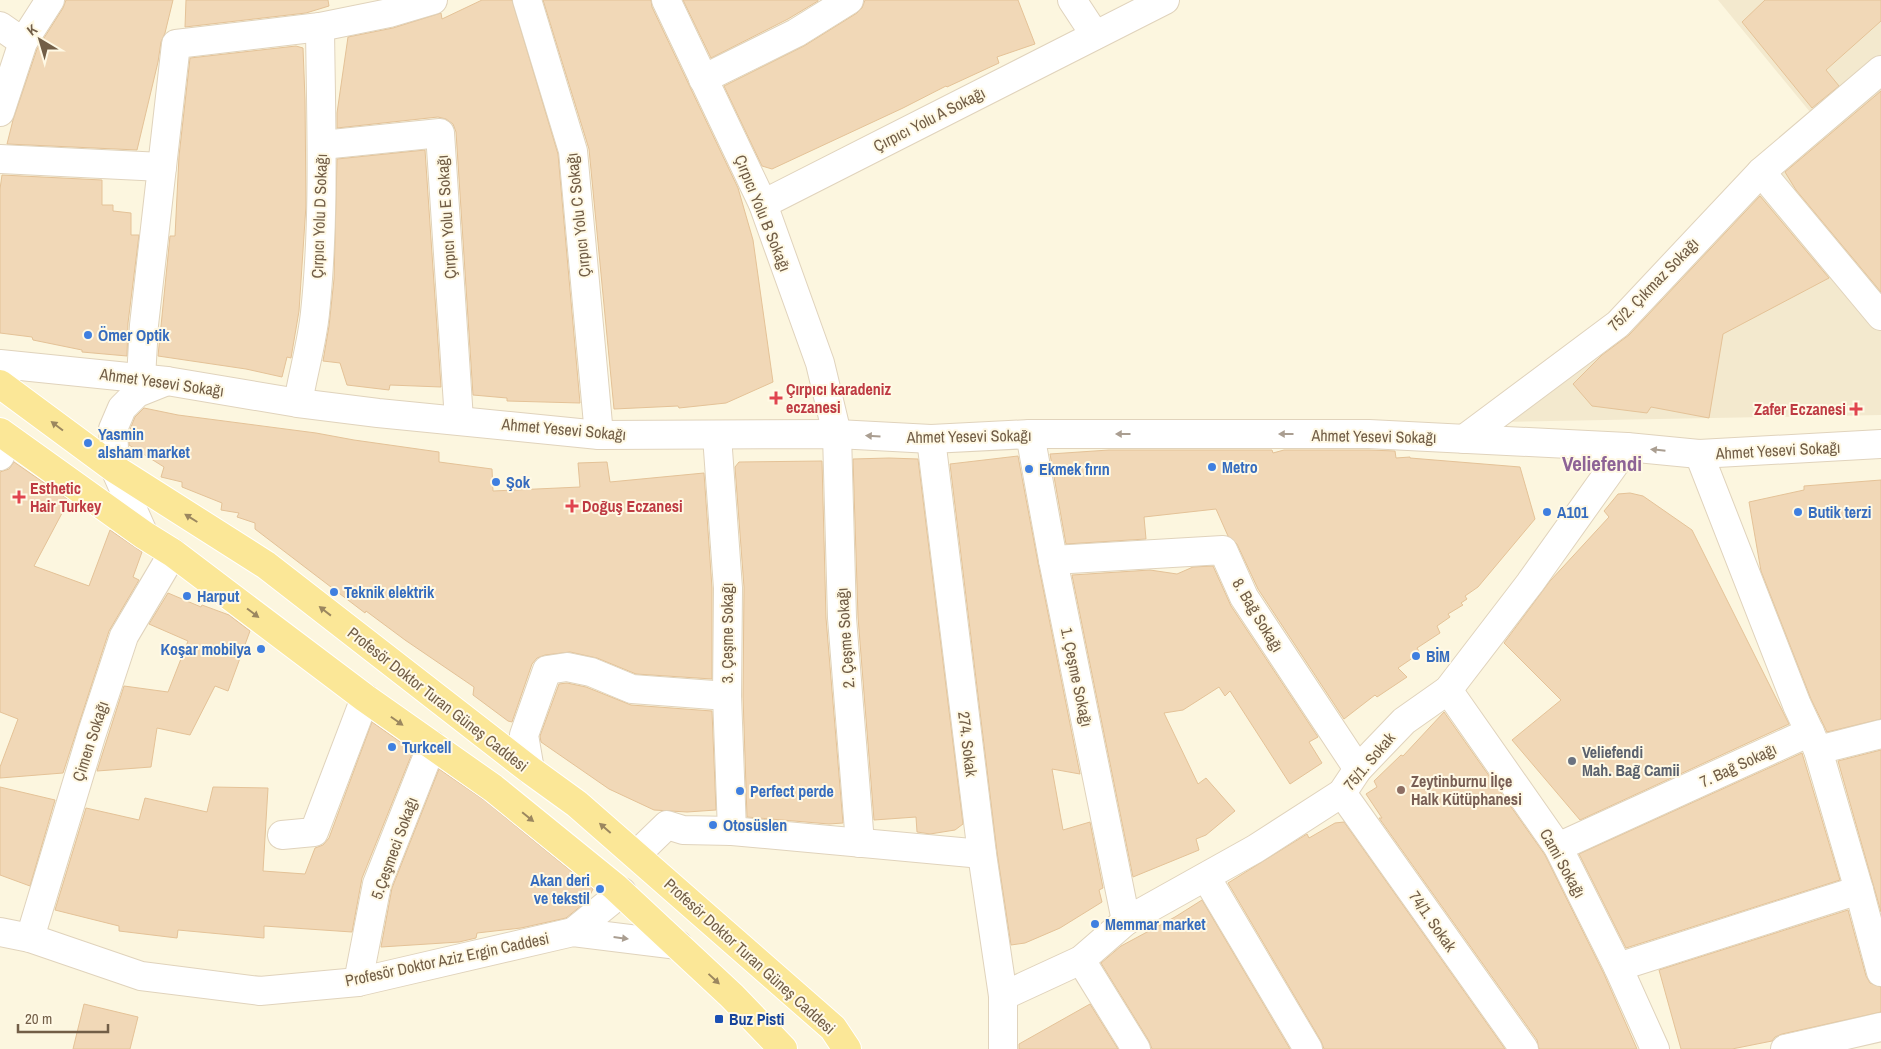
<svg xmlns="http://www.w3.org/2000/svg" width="1881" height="1049" viewBox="0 0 1881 1049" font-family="'Archivo Narrow',sans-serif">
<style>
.residential{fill:#f3e9ce}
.building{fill:#f1d8b7;stroke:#e4c297}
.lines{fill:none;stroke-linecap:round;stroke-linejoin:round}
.minor-casing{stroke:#e0d3bc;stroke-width:30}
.tertiary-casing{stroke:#e0d3bc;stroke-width:30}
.primary-casing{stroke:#fff;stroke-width:30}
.minor{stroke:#fff;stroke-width:28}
.tertiary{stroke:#fff;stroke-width:28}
.primary{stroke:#fbe797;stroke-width:28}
.oneway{fill:#9b875f}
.oneway2{fill:#aa9e91}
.shop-dot{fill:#3f7fe0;stroke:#fff9e5;stroke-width:2}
.health-dot{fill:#e0444e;stroke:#fff9e5;stroke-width:2}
.worship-dot{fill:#6b7280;stroke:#fff9e5;stroke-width:2}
.education-dot{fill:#8d6e63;stroke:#fff9e5;stroke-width:2}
.transit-dot{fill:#1a4fb4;stroke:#fff9e5;stroke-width:2}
.labels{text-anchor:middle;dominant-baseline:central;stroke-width:4;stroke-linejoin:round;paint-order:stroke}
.street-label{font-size:16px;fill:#725e47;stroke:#fff9e5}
.shop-label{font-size:16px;font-weight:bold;fill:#366cbe;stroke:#fff9e5;text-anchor:start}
.health-label{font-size:16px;font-weight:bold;fill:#be3a42;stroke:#fff9e5;text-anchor:start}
.worship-label{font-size:16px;font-weight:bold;fill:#5b616d;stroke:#fff9e5;text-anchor:start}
.education-label{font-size:16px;font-weight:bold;fill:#785e54;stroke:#fff9e5;text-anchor:start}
.transit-label{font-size:16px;font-weight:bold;fill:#164399;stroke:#fff9e5;text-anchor:start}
.district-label{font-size:21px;font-weight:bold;fill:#8d6396;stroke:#fff9e5}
</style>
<rect width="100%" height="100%" fill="#fcf6df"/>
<!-- residential -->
<path class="residential" d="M1718 0H1881V415L1502 422 1815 118Z"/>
<!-- building -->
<g class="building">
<path d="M66 0H173L165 33 161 42 158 62 137 150 7 144 13 120 37 49 63 8Z"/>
<path d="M186 0H328L329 6 306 13 185 27Z"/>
<path d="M482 0H512L558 154 580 403 507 401V398L473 395 456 132 453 124 446 119 438 117 337 128V113L348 37 393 28 441 13 442 19Z"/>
<path d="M543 0H651L652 7 738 188 753 240 773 382 726 403 679 408 678 406 614 409 589 149Z"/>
<path d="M683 0H818V1L788 19 711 58Z"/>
<path d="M865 0H1018L1035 44 997 57 999 63 947 87 946 86 903 108 772 169 762 166 724 86 804 46 857 13 862 8Z"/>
<path d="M1765 0H1881V21L1826 70 1839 86 1812 108 1742 22Z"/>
<path d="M296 46 303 48 305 99 306 205 299 311 291 358 287 357 282 377 246 369 158 356 170 236H175L179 156 190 58Z"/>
<path d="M1881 91V292L1796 190 1785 172Z"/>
<path d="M425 150 441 387 390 385 389 390 347 385 340 363 323 361 329 326 334 279 337 159Z"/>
<path d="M2 175 102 180V205H113V211L131 213V235H139L128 323 127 356 82 352V350L33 340 32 337 0 333V189Z"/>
<path d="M1760 196 1829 278 1723 334 1709 418 1651 407 1647 413 1592 406 1573 384 1602 355 1629 335Z"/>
<path d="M144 408 178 415 316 433 354 440 439 452V462L492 469 493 491 580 487 578 463 607 462 610 482 704 473 712 588V679L636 674 597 658 570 652 545 655 537 658 532 664 512 722 508 721 473 695 474 687 405 640 366 611 365 613 255 529V523L237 517 239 513 221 510 222 503 182 487V482L161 477 164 467 129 445V432L135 417Z"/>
<path d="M1109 450H1272L1273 453 1284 450H1369L1395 451 1396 458 1410 457V458L1520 467 1535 519 1478 587 1465 596 1467 599 1461 603 1463 605 1448 614 1450 617 1437 626 1440 633 1417 648 1420 653 1398 668 1407 677 1377 697 1375 695 1344 719 1258 589 1237 544 1228 536 1216 509 1144 517 1146 539 1066 544 1050 454Z"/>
<path d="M1018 456 1038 563 1080 774 1052 769 1063 830 1090 822 1103 888 1099 890 1102 902 1060 928 1025 943 1011 945 997 852 950 464Z"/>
<path d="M889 458 918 459 963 824 955 830 930 834 917 832 916 817 874 820 858 617 853 459Z"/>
<path d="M822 461 826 618 843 823 829 824 747 817 743 696 744 587 735 467 739 462Z"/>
<path d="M14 462 69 500 34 566 89 586 110 530 142 552 133 577 139 580 109 631 63 773 0 778V767L18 719 0 712V472L9 469Z"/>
<path d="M1881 480V719L1827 732 1811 699 1761 571 1749 502 1804 490V486Z"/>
<path d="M1630 493 1643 496 1692 530 1789 724 1580 820 1512 740 1561 700 1504 643 1550 581 1609 517 1604 511 1618 494Z"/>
<path d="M1213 566 1231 606 1318 737 1309 742 1322 763 1290 784 1230 691 1225 696 1219 687 1183 710 1164 713 1198 784 1206 778 1235 811 1206 835 1196 839 1199 850 1133 877 1072 575 1150 570 1177 574 1193 567Z"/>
<path d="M168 593 201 607 202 605 229 615 250 631 228 691 215 686 190 735 157 728 151 767 97 771 124 686 168 692 188 641 149 624Z"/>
<path d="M567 683 586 687 631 705 712 711 716 810 687 812 654 810 609 789 541 742 540 736 559 684Z"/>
<path d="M1444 712 1545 855 1604 974 1637 1049H1539L1537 1040 1379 818H1382L1366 794 1377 787 1374 781 1401 755 1403 756Z"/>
<path d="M372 722 413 751 362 878 352 932 264 926V938L178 930 177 938 119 931V926L55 910 86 808 139 820 145 798 207 812 213 787 268 788 263 871 305 874 315 848 323 845 329 838Z"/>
<path d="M1881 750V912L1838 761Z"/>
<path d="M1802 753 1840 880 1626 948 1579 854Z"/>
<path d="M439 769 484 800 593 889 587 901 566 918 521 928 477 933 476 938 459 942 381 947 392 888Z"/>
<path d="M0 787 55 800 30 886 0 875Z"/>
<path d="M1344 822 1505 1049H1324L1321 1041 1228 883 1307 834 1309 838 1335 823Z"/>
<path d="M1202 900 1290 1049H1152L1149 1041 1101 963 1121 946 1175 917Z"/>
<path d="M1848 910 1866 976 1870 983 1881 987V1012L1782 1034 1775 1037 1772 1041 1732 1049H1681L1659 970Z"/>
<path d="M84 1004 138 1017 130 1049H73Z"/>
<path d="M1090 1004 1118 1049H1019V1044Z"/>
</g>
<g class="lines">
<!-- minor casing -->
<g class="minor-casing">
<g id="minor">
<path d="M527 0 573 151 599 435"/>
<path d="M666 0 763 204 820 363 837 434 842 618 860 843"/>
<path d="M1072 0 1095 35"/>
<path d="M0 26 23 42"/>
<path d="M703 79 796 33 849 0"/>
<path d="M0 112 23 42 50 0"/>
<path d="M322 145 440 133 459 420"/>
<path d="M0 159 162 167"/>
<path d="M1761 172 1881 316"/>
<path d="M763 204 1165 0"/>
<path d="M141 378 144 325 176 44 320 27 389 13 433 0"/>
<path d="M298 403C303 373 312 343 315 313 325 218 321 122 320 27"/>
<path d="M1030 434 1053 560 1126 921"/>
<path d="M717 436 728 588 727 696 732 831"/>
<path d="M931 439 982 854 1003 996V1049"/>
<path d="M1464 439 1618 324 1761 172 1881 70"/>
<path d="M1699 454 1797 705 1818 750 1859 890 1881 972"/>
<path d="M0 456 9 439"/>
<path d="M1053 560 1223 550 1244 597 1358 769"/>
<path d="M1448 690 1558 847 1618 967 1655 1049"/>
<path d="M1818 750 1881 734"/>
<path d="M530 770 524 735 547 670 567 667 591 672 632 689 727 696"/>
<path d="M1342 793 1524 1049"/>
<path d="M282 835 314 832 365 698"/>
<path d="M1558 847 1810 732"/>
<path d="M636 855 667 825 683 830 732 831 982 854"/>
<path d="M1206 877 1308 1049"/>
<path d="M0 932 30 938 141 976 260 991 358 982 573 932 678 945"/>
<path d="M573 932 622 892"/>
<path d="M30 938 92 733 124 636 173 553"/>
<path d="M1081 960 1136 1049"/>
<path d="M1618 967 1859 890"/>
<path d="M358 982 377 884 432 745"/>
<path d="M1003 996 1081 960 1126 921 1255 849 1342 793 1358 769 1404 721 1448 690 1530 583 1627 447"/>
<path d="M1785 1049 1881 1027"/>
</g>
</g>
<!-- tertiary casing -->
<g class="tertiary-casing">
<g id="tertiary">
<path d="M0 364 167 381 298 403 378 413 599 435 837 434 931 439 1030 434H1369L1627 447 1699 454 1881 444"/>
<path d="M144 535 115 469 113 429 122 408 137 393 167 381"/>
</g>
</g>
<!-- primary casing -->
<g class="primary-casing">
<g id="primary">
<path d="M0 384 115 469 266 565 530 770 577 804 833 1028 847 1049"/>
<path d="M0 432 144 535 173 553 365 698 493 788 615 887 732 996 783 1049"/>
</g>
</g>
<!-- minor -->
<use href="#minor" class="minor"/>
<!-- tertiary -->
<use href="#tertiary" class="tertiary"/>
<!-- primary -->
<use href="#primary" class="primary"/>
</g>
<!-- one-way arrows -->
<defs><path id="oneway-solid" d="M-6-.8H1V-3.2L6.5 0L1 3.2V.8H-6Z" transform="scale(1.25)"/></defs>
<g class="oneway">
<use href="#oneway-solid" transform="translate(57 426) rotate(-143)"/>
<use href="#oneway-solid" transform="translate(191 518) rotate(-148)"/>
<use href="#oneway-solid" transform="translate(325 611) rotate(-142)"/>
<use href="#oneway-solid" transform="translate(253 613) rotate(37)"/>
<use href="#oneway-solid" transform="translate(397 721) rotate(35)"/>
<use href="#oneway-solid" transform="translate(528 817) rotate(39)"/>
<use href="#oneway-solid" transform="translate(605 828) rotate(-139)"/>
<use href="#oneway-solid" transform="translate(714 979) rotate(43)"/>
</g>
<g class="oneway2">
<use href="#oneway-solid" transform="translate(1123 434) rotate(-180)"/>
<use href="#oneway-solid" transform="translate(1286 434) rotate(180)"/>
<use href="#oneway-solid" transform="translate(873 436) rotate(-177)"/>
<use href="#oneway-solid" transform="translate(1658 450) rotate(-174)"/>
<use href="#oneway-solid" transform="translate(621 938) rotate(7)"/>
</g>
<!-- markers -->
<g class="shop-dot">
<circle cx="88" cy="335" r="5"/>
<circle cx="88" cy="443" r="5"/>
<circle cx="1212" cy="467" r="5"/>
<circle cx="1029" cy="469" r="5"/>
<circle cx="496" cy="482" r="5"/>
<circle cx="1547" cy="512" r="5"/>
<circle cx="1798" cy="512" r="5"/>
<circle cx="334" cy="592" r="5"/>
<circle cx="187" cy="596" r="5"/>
<circle cx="261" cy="649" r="5"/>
<circle cx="1416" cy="656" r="5"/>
<circle cx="392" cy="747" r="5"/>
<circle cx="740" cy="791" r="5"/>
<circle cx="713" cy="825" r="5"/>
<circle cx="600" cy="889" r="5"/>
<circle cx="1095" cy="924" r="5"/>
</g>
<g class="health-dot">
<path d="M773.5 390.5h5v5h5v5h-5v5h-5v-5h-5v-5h5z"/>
<path d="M1853.5 401.5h5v5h5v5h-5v5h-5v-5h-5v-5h5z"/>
<path d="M16.5 489.5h5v5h5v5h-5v5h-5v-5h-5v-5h5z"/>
<path d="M569.5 498.5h5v5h5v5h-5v5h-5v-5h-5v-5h5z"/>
</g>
<circle class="worship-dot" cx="1572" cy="761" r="5"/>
<circle class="education-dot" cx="1401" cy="790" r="5"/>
<rect class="transit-dot" x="714" y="1014" width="10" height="10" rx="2.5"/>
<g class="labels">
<!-- street labels -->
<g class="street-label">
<text transform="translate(929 119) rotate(-27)">Çırpıcı Yolu A Sokağı</text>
<text transform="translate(763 213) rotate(68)">Çırpıcı Yolu B Sokağı</text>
<text transform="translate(578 215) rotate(-96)">Çırpıcı Yolu C Sokağı</text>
<text transform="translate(319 216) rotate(-88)">Çırpıcı Yolu D Sokağı</text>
<text transform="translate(446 217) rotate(-94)">Çırpıcı Yolu E Sokağı</text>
<text transform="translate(1653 284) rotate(-46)">75/2. Çıkmaz Sokağı</text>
<text transform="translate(162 382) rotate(8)">Ahmet Yesevi Sokağı</text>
<text transform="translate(564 429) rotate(5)">Ahmet Yesevi Sokağı</text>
<text transform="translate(969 436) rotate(-1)">Ahmet Yesevi Sokağı</text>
<text transform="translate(1374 436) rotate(1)">Ahmet Yesevi Sokağı</text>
<text transform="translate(1778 450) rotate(-3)">Ahmet Yesevi Sokağı</text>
<text transform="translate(1258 615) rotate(59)">8. Bağ Sokağı</text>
<text transform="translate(727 633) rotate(-90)">3. Çeşme Sokağı</text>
<text transform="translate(845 638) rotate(-94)">2. Çeşme Sokağı</text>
<text transform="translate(1077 677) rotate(78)">1. Çeşme Sokağı</text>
<text transform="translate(438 699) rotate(38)">Profesör Doktor Turan Güneş Caddesi</text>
<text transform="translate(90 741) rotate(-72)">Çimen Sokağı</text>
<text transform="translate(968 744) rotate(83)">274. Sokak</text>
<text transform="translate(1369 761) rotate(-50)">75/1. Sokak</text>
<text transform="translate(1738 765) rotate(-25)">7. Bağ Sokağı</text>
<text transform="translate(394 848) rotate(-70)">5.Çeşmeci Sokağı</text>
<text transform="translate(1563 863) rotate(61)">Cami Sokağı</text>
<text transform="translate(1433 921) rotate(55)">74/1. Sokak</text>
<text transform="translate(750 956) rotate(42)">Profesör Doktor Turan Güneş Caddesi</text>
<text transform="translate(447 959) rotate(-12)">Profesör Doktor Aziz Ergin Caddesi</text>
</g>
<!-- shop labels -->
<g class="shop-label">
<text x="98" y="335">Ömer Optik</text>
<text x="98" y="434">Yasmin<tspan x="98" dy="18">alsham market</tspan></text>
<text x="1222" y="467">Metro</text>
<text x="1039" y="469">Ekmek fırın</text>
<text x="506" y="482">Şok</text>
<text x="1557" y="512">A101</text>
<text x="1808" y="512">Butik terzi</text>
<text x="344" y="592">Teknik elektrik</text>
<text x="197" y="596">Harput</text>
<text x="251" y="649" text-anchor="end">Koşar mobilya</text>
<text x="1426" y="656">BİM</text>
<text x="402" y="747">Turkcell</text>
<text x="750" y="791">Perfect perde</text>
<text x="723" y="825">Otosüslen</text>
<text x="590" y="880" text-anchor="end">Akan deri<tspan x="590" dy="18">ve tekstil</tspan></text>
<text x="1105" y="924">Memmar market</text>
</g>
<!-- health labels -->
<g class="health-label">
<text x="786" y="389">Çırpıcı karadeniz<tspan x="786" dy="18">eczanesi</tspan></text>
<text x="1846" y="409" text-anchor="end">Zafer Eczanesi</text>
<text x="30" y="488">Esthetic<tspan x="30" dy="18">Hair Turkey</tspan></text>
<text x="582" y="506">Doğuş Eczanesi</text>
</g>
<!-- worship labels -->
<g class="worship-label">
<text x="1582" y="752">Veliefendi<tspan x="1582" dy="18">Mah. Bağ Camii</tspan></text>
</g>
<!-- education labels -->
<g class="education-label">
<text x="1411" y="781">Zeytinburnu İlçe<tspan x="1411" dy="18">Halk Kütüphanesi</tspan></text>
</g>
<!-- transit labels -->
<g class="transit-label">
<text x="729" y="1019">Buz Pisti</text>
</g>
<!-- district labels -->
<g class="district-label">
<text x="1602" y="463">Veliefendi</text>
</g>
</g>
<!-- north arrow -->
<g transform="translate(40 40) rotate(322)" stroke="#fff9e5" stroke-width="4" paint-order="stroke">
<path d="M0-4L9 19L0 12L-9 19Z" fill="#725e47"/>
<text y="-8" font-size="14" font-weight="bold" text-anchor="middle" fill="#725e47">K</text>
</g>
<!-- scale -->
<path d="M18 1024v8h90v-8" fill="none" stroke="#725e47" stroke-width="2.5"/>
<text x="25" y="1024" font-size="15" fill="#725e47" stroke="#fff9e5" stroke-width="4" paint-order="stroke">20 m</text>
</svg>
